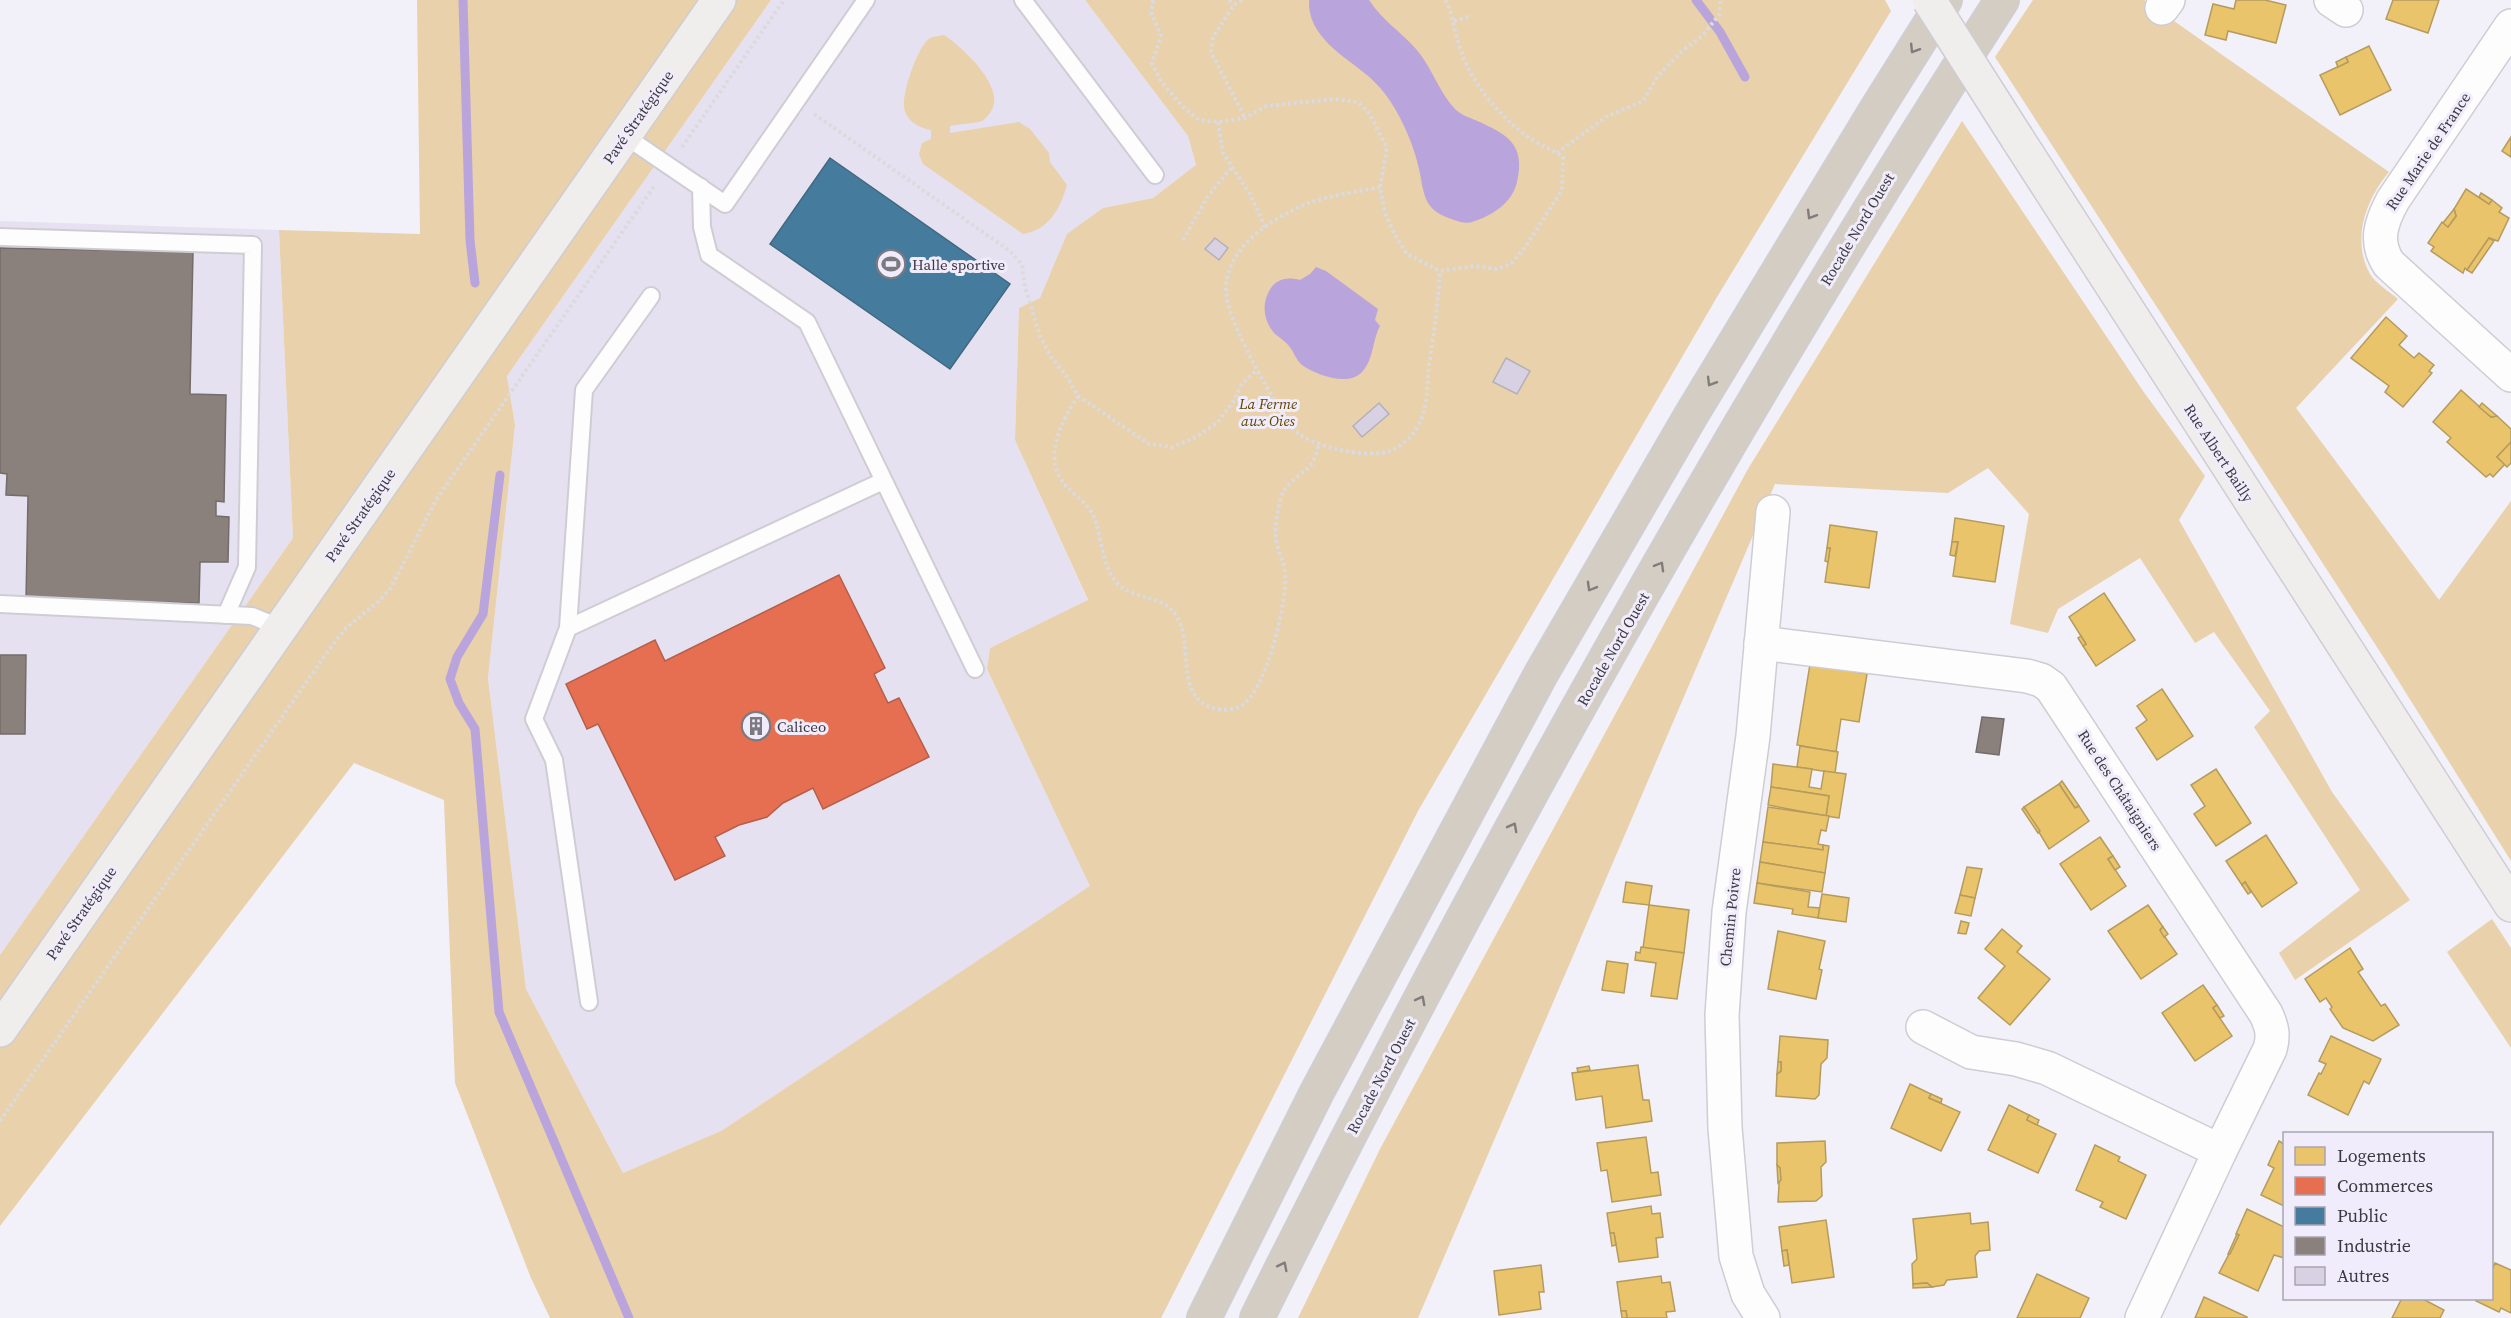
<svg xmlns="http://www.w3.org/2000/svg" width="2511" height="1318" viewBox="0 0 2511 1318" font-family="'Source Serif 4',serif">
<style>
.built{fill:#e6e1f0}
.green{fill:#e8d1ab}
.water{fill:#b9a5db}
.homes{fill:#e9c46a;stroke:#b59b5d;stroke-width:1.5}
.shops{fill:#e76f51;stroke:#b45f4c;stroke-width:1.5}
.public{fill:#457b9d;stroke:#426881;stroke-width:1.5}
.industry{fill:#8a817c;stroke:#736c6a;stroke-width:1.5}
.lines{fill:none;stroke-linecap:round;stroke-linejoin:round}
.stream{stroke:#b9a5db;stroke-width:9}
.building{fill:#d8d1e3;stroke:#b3b1b7;stroke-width:1.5}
.lane-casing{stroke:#cfcdd3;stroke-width:20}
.street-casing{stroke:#cfcdd3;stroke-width:36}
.secondary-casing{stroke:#cfcdd3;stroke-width:36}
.highway-casing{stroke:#cfced3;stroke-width:36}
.path{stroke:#dbdadd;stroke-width:4;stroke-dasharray:3 3;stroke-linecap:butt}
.lane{stroke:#fdfdfe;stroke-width:16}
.street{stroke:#fdfdfe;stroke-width:33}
.secondary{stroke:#f0eeec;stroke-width:33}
.highway{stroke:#d3cdc3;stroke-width:33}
.secondary-bridge-casing{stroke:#cfcdd3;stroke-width:36;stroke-linecap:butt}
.secondary-bridge{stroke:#f0eeec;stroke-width:33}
.oneway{stroke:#807c7b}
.labels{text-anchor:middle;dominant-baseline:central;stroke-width:6;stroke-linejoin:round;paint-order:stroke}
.street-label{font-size:15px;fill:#3c3a40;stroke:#f1ecfb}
.poi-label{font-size:15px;fill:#3c3a40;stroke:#f1ecfb;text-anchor:start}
.park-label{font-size:15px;font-style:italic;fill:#604500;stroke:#f1ecfb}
</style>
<rect width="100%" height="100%" fill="#f2f0f8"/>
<!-- built -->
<g class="built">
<path d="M771 0H1085L1188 136 1196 166 1153 198 1103 208 1068 234 1040 298 1019 308 1015 440 1088 601 990 648 987 669 1091 886 721 1131 623 1173 526 989 488 678 515 425 507 376Z"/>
<path d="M0 221 279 230 293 538 0 955Z"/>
</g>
<!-- green -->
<g class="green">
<path d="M417 0H771L507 376 515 425 488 678 526 989 623 1173 721 1131 1090 886 987 669 990 648 1088 600 1015 440 1019 308 1040 298 1067 234 1103 208 1153 198 1196 165 1188 136 1085 0H1885L1891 11 1717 297 1418 811 1161 1318H550L531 1278 455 1083 444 800 354 763 0 1226V955L293 538 279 230 420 234Z"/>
<path d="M2033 0H2144L2389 172C2366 199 2351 240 2370 274 2375 283 2390 292 2398 299L2296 408 2439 600 2511 501V861L2386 661 1995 57Z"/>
<path d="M944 35C962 47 1002 84 993 107 991 112 987 118 982 121 972 124 959 124 950 126V133L1019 122 1030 129 1049 153 1050 162 1067 185C1060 209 1049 230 1023 234L923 164 919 154 922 143 931 139V130C919 128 906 121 904 107 902 93 918 45 930 38 934 36 940 36 944 35Z"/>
<path d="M1962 121 2143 391 2205 476 2179 520 2332 792 2410 900 2295 980 2279 953 2360 890 2254 727 2270 711 2214 632 2195 643 2140 558 2058 609 2048 633 2010 624 2029 514 1988 468 1948 493 1775 484 1418 1318H1298L1380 1149 1748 469Z"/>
<path d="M2492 919 2511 948V1048L2447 952Z"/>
</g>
<!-- water -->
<g class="water">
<path d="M1309 0H1369C1383 21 1400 31 1416 49 1432 67 1438 91 1455 109 1461 115 1468 117 1475 120 1507 134 1526 144 1517 182 1512 204 1491 216 1472 222 1465 224 1461 222 1454 220 1423 210 1425 197 1419 169 1415 150 1407 131 1398 114 1390 99 1380 86 1367 75 1344 56 1307 36 1309 0Z"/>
<path d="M1316 267 1326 271 1378 309 1375 320 1380 326C1372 341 1374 359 1362 372 1348 387 1316 375 1302 365 1296 360 1294 352 1289 346 1285 341 1280 338 1275 334 1263 321 1261 302 1271 288 1278 278 1289 277 1300 280L1310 274Z"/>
</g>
<!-- homes -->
<g class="homes">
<path d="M2236 0H2265L2286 5 2276 43 2228 31 2226 40 2205 35 2213 4 2234 9Z"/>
<path d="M2393 0H2439L2428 33 2386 19Z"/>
<path d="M2369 46 2391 90 2340 115 2320 75 2348 62 2346 57Z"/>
<path d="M2346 57 2348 62 2338 67 2336 62Z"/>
<path d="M2511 137V157L2502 151Z"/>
<path d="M2466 189 2489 204 2492 200 2502 208 2499 212 2509 218 2498 241 2489 238 2467 270 2465 268 2463 273 2431 251 2434 247 2428 243 2442 222 2448 227 2456 216 2454 209Z"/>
<path d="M2481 193 2492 200 2489 204 2479 197Z"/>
<path d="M2454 209 2456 216 2448 227 2443 223Z"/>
<path d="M2489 238 2494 241 2472 273 2467 270Z"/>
<path d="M2386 317 2407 336 2399 345 2414 358 2419 353 2434 365 2429 371 2432 373 2403 407 2385 392 2389 386 2351 358Z"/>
<path d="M2461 390 2491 417 2497 416 2511 429V442L2497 457 2505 464 2493 477 2490 474 2486 477 2447 442 2451 438 2433 422Z"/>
<path d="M2482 403 2497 416 2491 417 2479 407Z"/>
<path d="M2511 442V463L2507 467 2497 457Z"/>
<path d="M1955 518 2004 526 1995 582 1953 576 1958 542H1952Z"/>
<path d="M1830 525 1877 532 1869 588 1825 582 1830 548H1827Z"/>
<path d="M1952 542H1958L1955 556 1950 555Z"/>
<path d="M1827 548H1830L1828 562 1825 561Z"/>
<path d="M2104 593 2135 640 2096 666 2083 646 2086 644 2069 617Z"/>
<path d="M2081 636 2086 644 2083 646 2078 638Z"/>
<path d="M1810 664 1867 674 1859 722 1841 719 1836 752 1797 745Z"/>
<path d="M2162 689 2193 736 2157 760 2136 728 2147 720 2137 706Z"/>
<path d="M1800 746 1838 752 1835 773 1797 767Z"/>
<path d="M1773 764 1812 769 1809 787 1821 789 1824 771 1846 774 1839 818 1826 816 1829 796 1771 787Z"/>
<path d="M2216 769 2251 823 2216 846 2194 814 2205 806 2191 785Z"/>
<path d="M2062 781 2079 806 2075 808 2059 784Z"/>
<path d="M2059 784 2075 808 2079 806 2089 821 2049 849 2024 807Z"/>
<path d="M1771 787 1829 796 1826 816 1768 805Z"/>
<path d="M1768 807 1829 816 1826 831 1821 830 1818 844 1823 845V850L1763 842Z"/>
<path d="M2024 807 2040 831 2038 833 2022 809Z"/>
<path d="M2266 835 2297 883 2262 907 2245 882 2242 885 2226 861Z"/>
<path d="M2100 837 2113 856 2108 859 2126 886 2091 910 2060 864Z"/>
<path d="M1763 842 1823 850V845L1829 846 1825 873 1760 862Z"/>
<path d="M2113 856 2120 867 2115 870 2108 859Z"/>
<path d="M1760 862 1825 873 1822 892 1757 883Z"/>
<path d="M1967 867 1982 869 1975 898 1960 895Z"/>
<path d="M1626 882 1652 886 1649 905 1623 902Z"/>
<path d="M2245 882 2251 892 2248 894 2242 885Z"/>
<path d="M1757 883 1810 892 1808 907 1820 908 1818 918 1792 914 1793 909 1754 903Z"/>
<path d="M1822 894 1849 898 1846 922 1818 918Z"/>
<path d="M1960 895 1975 898 1971 916 1955 913Z"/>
<path d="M1649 905 1689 910 1684 953 1643 948Z"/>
<path d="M2148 905 2163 927 2160 930 2177 954 2141 979 2108 931Z"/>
<path d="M1961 921 1969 923 1966 934 1958 933Z"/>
<path d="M2163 927 2168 934 2164 937 2160 930Z"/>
<path d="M2002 929 2022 946 2017 952 2050 979 2010 1025 1978 998 2005 966 1985 949Z"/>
<path d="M1778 931 1825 941 1819 969 1822 970 1816 999 1768 989Z"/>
<path d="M1641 947 1684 953 1677 999 1651 996 1656 963 1635 960 1636 952 1640 953Z"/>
<path d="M2350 948 2363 969 2358 972 2381 1006 2385 1004 2399 1025 2373 1041 2343 1028 2330 1009 2332 1007 2326 998 2320 1002 2305 979Z"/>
<path d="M1607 961 1628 964 1624 993 1602 990Z"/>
<path d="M2203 985 2217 1005 2213 1008 2232 1036 2195 1061 2162 1013Z"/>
<path d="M2217 1005 2224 1016 2220 1018 2213 1008Z"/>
<path d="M1780 1036 1828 1040 1827 1058 1821 1064 1819 1095 1815 1099 1776 1096 1777 1074 1781 1071V1062H1778Z"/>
<path d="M2331 1036 2381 1059 2369 1084 2364 1081 2348 1115 2308 1095 2319 1073 2321 1074 2326 1064 2319 1061Z"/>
<path d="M1778 1062H1781V1071L1777 1074Z"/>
<path d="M1638 1065 1643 1100H1649L1652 1121 1606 1128 1602 1096 1576 1100 1572 1073Z"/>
<path d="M1589 1066 1590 1070 1578 1072 1577 1068Z"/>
<path d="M1910 1084 1931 1094 1929 1098 1960 1112 1941 1151 1891 1128Z"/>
<path d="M1931 1094 1942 1099 1941 1103 1929 1098Z"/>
<path d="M2009 1105 2029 1115 2027 1120 2056 1134 2038 1173 1988 1150Z"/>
<path d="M2029 1115 2039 1120 2037 1125 2027 1120Z"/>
<path d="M1646 1137 1651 1173 1658 1172 1661 1195 1612 1202 1607 1170 1601 1171 1597 1143Z"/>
<path d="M1825 1141 1826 1162 1821 1167 1822 1196 1816 1201 1778 1202 1780 1168 1777 1165V1143Z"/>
<path d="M2279 1141 2284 1144V1206L2261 1195 2274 1168 2268 1165Z"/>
<path d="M2095 1145 2120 1157 2118 1161 2146 1175 2126 1219 2100 1207 2103 1202 2076 1190Z"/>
<path d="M1777 1165 1780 1168 1781 1180 1778 1183Z"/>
<path d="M1651 1206 1652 1214 1660 1213 1663 1237 1656 1238 1658 1257 1619 1262 1614 1233H1610L1607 1213Z"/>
<path d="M2247 1209 2284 1227V1258L2274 1255 2258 1291 2219 1273 2239 1235 2236 1234Z"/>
<path d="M1970 1213 1971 1224 1988 1222 1990 1250 1979 1251 1975 1256 1977 1277 1947 1280 1944 1285 1932 1287 1927 1283 1913 1284 1912 1264 1917 1259 1913 1219Z"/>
<path d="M1826 1220 1834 1277 1792 1283 1787 1250 1782 1251 1779 1227Z"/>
<path d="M1610 1233H1614L1616 1245 1612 1246Z"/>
<path d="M2237 1234 2239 1235 2230 1254H2228Z"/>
<path d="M1787 1250 1789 1265 1784 1266 1782 1251Z"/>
<path d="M2495 1263 2511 1270V1313L2501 1308 2499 1312 2476 1301 2478 1298H2492V1270Z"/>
<path d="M1541 1265 1544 1292H1539L1541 1309 1499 1315 1494 1271Z"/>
<path d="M2037 1274 2089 1298 2080 1318H2017Z"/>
<path d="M1661 1276 1662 1283 1670 1282 1675 1311 1666 1312 1667 1318H1627L1626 1311H1621L1617 1282Z"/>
<path d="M1927 1283 1932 1287 1913 1288V1284Z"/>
<path d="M2204 1297 2247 1317V1318H2195Z"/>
<path d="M2402 1298H2421L2444 1310 2440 1318H2392Z"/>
<path d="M1621 1311H1626L1627 1318H1622Z"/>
</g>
<!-- shops -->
<path class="shops" d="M839 575 885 668 874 674 888 703 899 698 929 757 823 809 813 788 783 803 767 817 739 825 715 837 725 856 675 880 598 724 587 729 566 684 655 640 665 661Z"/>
<!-- public -->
<path class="public" d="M830 158 1010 284 950 369 770 244Z"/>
<!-- industry -->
<g class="industry">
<path d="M0 248 193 252 190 394 226 395 224 502 216 501V516L229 517 228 562H200L199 603 26 600 28 496 6 495 7 474 0 473Z"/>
<path d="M0 655H26L25 734H0Z"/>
<path d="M1982 717 2004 719 1999 755 1976 752Z"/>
</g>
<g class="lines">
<!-- stream -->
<g class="stream">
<path d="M463 0 470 240 475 283"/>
<path d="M1696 0 1720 32 1745 77"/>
<path d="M500 475 483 614 457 657 450 679 459 703 475 729 499 1012 629 1318"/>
</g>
</g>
<!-- building -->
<g class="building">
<path d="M1215 238 1228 248 1219 260 1205 249Z"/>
<path d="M1506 358 1530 371 1517 394 1493 382Z"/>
<path d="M1379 403 1389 414 1362 437 1353 426Z"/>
</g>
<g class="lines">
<!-- lane casing -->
<g class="lane-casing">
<g id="lane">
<path d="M1023 0 1155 175"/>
<path d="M625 136 725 204 866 0"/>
<path d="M701 187 702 227 709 255 807 322 975 669"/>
<path d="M0 237 253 245 247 567 226 615"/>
<path d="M0 604 252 616 281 628"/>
<path d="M568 628 584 390 651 296"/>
<path d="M589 1002 554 760 534 719 568 628 883 481"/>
</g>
</g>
<!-- street casing -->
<g class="street-casing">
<g id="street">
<path d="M2331 0 2346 10"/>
<path d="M2162 8 2168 0"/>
<path d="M2511 26 2393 200C2381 222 2374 242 2389 264L2511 375"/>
<path d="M1761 643 2027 676 2041 680 2051 687 2266 1014C2272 1027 2274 1035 2270 1049L2220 1151"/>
<path d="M1923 1027 1971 1052 2016 1059 2047 1068 2220 1151 2142 1318"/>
<path d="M1763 1318 1748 1294 1736 1256 1725 1128 1722 1015 1729 912 1753 736 1773 512"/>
</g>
</g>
<!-- secondary casing -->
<g class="secondary-casing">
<g id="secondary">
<path d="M2017 138 2511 905"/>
<path d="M0 1030 719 0"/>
</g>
</g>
<!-- highway casing -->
<g class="highway-casing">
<g id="highway">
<path d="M1204 1318 1317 1092 1541 674 1690 417 1876 110 1945 0"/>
<path d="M1257 1318C1482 866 1729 424 2002 0"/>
</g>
</g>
<!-- path -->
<g class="path">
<path d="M1153 0 1151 12 1161 36 1152 63 1161 81 1183 107 1199 120 1218 122 1245 118 1266 106 1335 99 1357 102 1368 111 1387 148 1380 187 1385 213 1395 235 1407 254 1440 271 1474 266 1497 269 1511 264 1526 246 1562 190 1563 157C1553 150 1542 146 1531 139 1503 120 1473 86 1462 53 1456 38 1453 20 1448 4L1445 0"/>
<path d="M1229 0 1234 5"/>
<path d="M1242 0 1234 5 1213 37 1211 52 1245 118"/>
<path d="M1454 21 1471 16"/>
<path d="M814 114 1010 251 1022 265 1025 287 1040 336 1051 357 1067 377 1078 396 1149 444 1173 447 1196 437 1217 423 1233 402 1242 384 1257 370"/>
<path d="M1218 122 1223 153 1250 194 1265 227"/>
<path d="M682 147 784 0"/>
<path d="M1557 153 1606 117 1643 101 1658 76 1681 52 1702 36 1719 15 1721 0"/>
<path d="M1380 187C1357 192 1331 195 1309 203 1272 217 1218 252 1227 299 1231 318 1240 336 1249 354 1258 373 1269 391 1280 409 1284 415 1287 423 1292 428 1309 447 1367 459 1390 451 1400 447 1409 439 1415 431 1428 413 1427 387 1429 365 1434 333 1438 303 1440 271"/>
<path d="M1183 240 1208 196 1232 167"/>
<path d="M1078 396C1061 422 1041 460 1067 487 1076 496 1089 505 1094 517 1102 538 1102 569 1119 585 1137 601 1164 594 1177 617 1194 644 1174 696 1213 708 1221 711 1231 710 1239 707 1266 695 1288 600 1285 573 1284 561 1277 550 1276 538 1274 525 1278 510 1281 498 1285 484 1298 477 1308 468 1315 461 1317 452 1319 443"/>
<path d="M0 1121 328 651 346 628 379 601 390 589 436 500 655 185"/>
</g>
<!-- lane -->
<use href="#lane" class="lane"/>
<!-- street -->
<use href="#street" class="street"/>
<!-- secondary -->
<use href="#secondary" class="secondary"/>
<!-- highway -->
<use href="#highway" class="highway"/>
<!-- secondary-bridge casing -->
<g class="secondary-bridge-casing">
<path id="secondary-bridge" d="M1929 0 2017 138"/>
</g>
<!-- secondary-bridge -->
<use href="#secondary-bridge" class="secondary-bridge"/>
</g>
<!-- one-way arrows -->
<defs><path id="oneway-chevron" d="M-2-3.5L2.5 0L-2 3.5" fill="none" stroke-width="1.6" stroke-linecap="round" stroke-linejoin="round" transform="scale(1.5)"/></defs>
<g class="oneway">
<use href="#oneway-chevron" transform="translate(1914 49) rotate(122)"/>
<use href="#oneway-chevron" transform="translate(1811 215) rotate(121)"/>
<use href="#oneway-chevron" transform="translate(1711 382) rotate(121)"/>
<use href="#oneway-chevron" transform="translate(1660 566) rotate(-60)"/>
<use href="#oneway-chevron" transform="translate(1591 587) rotate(120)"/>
<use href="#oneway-chevron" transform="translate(1513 827) rotate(-62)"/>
<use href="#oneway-chevron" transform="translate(1421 1000) rotate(-62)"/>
<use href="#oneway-chevron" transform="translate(1283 1266) rotate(-63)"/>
</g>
<!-- icons -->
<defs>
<g id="stadium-ring" transform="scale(1.5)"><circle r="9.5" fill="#f1ecfb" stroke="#7c7a80" stroke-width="1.5"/><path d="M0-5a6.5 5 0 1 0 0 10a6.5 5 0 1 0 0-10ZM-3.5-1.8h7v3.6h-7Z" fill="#7c7a80"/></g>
<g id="building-ring" transform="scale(1.5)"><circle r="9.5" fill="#f1ecfb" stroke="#7c7a80" stroke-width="1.5"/><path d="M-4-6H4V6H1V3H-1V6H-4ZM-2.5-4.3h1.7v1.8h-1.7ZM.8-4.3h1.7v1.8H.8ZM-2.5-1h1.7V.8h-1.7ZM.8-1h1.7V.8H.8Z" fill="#7c7a80"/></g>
</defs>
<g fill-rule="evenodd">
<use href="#stadium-ring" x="891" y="264"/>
<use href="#building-ring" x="756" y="726"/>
</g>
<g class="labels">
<!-- street labels -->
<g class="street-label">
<text transform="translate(638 117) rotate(-55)">Pavé Stratégique</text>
<text transform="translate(2428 151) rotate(-56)">Rue Marie de France</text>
<text transform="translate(1857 229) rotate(-59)">Rocade Nord Ouest</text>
<text transform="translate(2219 453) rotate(57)">Rue Albert Bailly</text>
<text transform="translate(360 515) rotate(-55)">Pavé Stratégique</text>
<text transform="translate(1613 649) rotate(-60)">Rocade Nord Ouest</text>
<text transform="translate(2120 790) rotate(57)">Rue des Châtaigniers</text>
<text transform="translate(81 913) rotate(-55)">Pavé Stratégique</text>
<text transform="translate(1730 917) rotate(-84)">Chemin Poivre</text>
<text transform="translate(1381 1076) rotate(-62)">Rocade Nord Ouest</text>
</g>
<!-- poi labels -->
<g class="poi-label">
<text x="912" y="264">Halle sportive</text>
<text x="777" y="726">Caliceo</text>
</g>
<!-- park labels -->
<g class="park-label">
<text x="1268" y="403">La Ferme<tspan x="1268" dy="17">aux Oies</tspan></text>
</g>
</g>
<!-- legend -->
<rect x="2283" y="1132" width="210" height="168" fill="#f1ecfb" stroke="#a9a5b0" stroke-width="1.5"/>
<rect x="2295" y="1147" width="30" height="18" fill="#e9c46a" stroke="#a9a5b0" stroke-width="1.5"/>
<text x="2337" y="1162" font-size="18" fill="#3c3a40">Logements</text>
<rect x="2295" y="1177" width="30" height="18" fill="#e76f51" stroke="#a9a5b0" stroke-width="1.5"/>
<text x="2337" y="1192" font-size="18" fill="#3c3a40">Commerces</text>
<rect x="2295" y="1207" width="30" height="18" fill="#457b9d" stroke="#a9a5b0" stroke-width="1.5"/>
<text x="2337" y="1222" font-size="18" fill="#3c3a40">Public</text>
<rect x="2295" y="1237" width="30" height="18" fill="#8a817c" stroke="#a9a5b0" stroke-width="1.5"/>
<text x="2337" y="1252" font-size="18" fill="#3c3a40">Industrie</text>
<rect x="2295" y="1267" width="30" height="18" fill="#d8d1e3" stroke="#a9a5b0" stroke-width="1.5"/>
<text x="2337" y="1282" font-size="18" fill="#3c3a40">Autres</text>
</svg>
